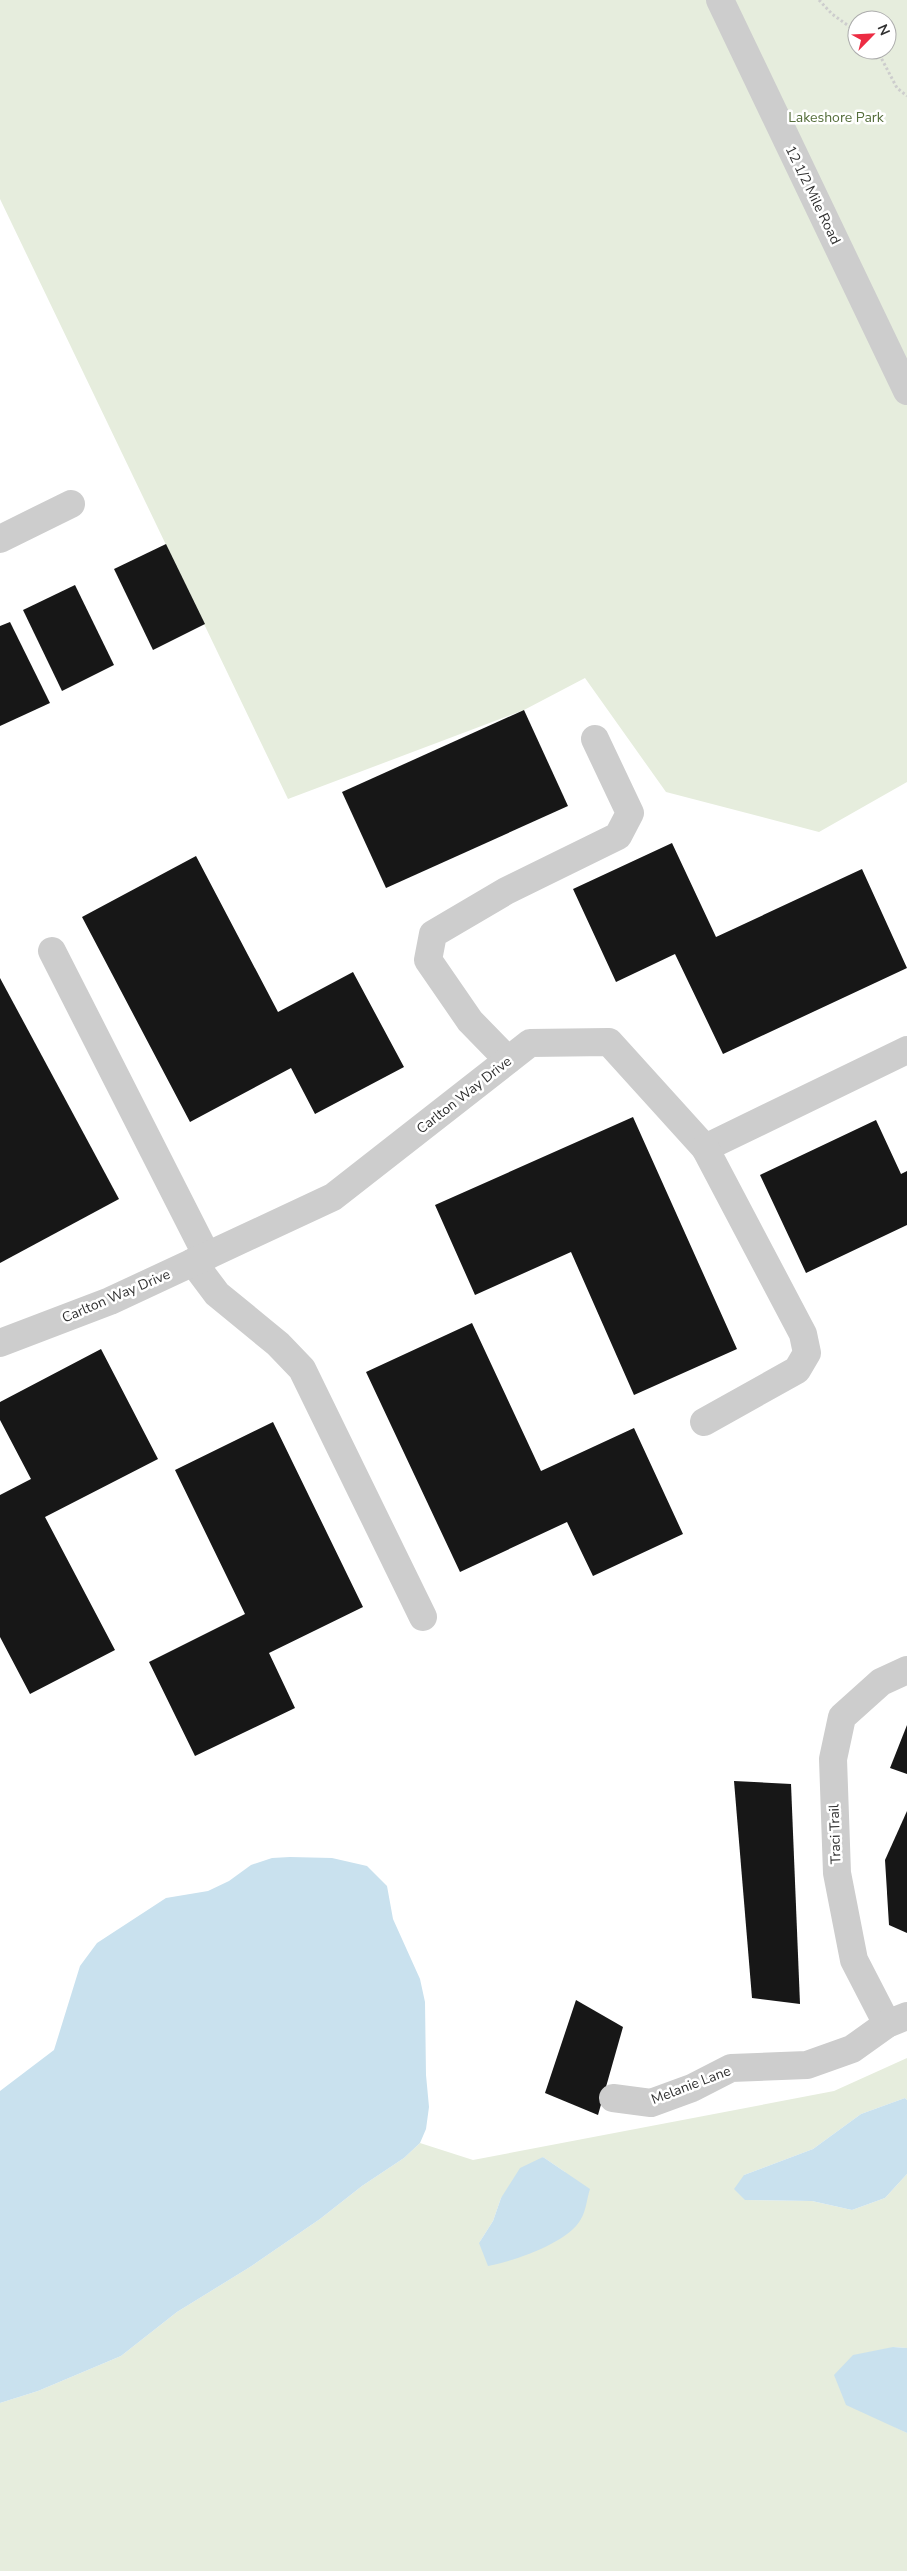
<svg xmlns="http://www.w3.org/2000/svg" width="907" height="2571" viewBox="0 0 907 2571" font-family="'Nunito Sans',sans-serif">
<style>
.green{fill:#e6eddd;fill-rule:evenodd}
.water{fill:#c9e1ee}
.building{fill:#171717}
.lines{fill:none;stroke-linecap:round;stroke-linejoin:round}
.path{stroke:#cdcdcd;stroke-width:3;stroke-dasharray:2.5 2.5;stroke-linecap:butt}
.minor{stroke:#cdcdcd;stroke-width:28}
.labels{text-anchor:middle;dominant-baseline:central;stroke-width:5;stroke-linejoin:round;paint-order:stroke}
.park-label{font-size:14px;fill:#556e3b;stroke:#fff}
.street-label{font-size:14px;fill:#303030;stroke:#fff}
</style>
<rect width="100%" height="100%" fill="#fff"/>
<!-- green -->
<g class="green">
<path d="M0 0H907V782L819 832 666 792 585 678 524 710 288 799 0 199ZM857 20H887V50H857Z"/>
<path d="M907 2058V2100L905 2098 861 2114 813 2149 744 2175 745 2200 812 2201 852 2210 885 2198 907 2174V2348L893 2347 895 2427 907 2433V2571H0V2403L38 2391 121 2356 177 2312 250 2267 320 2219 362 2186 404 2158 420 2143 473 2160 834 2091ZM543 2157 565 2172 479 2243 493 2221 501 2198Z"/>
</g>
<!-- water -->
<g class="water">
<path d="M290 1857 332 1858 367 1866 387 1886 393 1919 420 1979 425 2002 426 2075 429 2107 426 2129 420 2143 404 2158 362 2186 320 2219 250 2267 177 2312 121 2356 38 2391 0 2403V2091L54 2050 80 1966 97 1943 166 1898 208 1891 229 1881 251 1865 272 1858Z"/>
<path d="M905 2098 907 2100V2174L885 2198 852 2210 812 2201 745 2200 734 2189 744 2175 813 2149 861 2114Z"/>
<path d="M543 2157 590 2189C587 2198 586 2211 581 2219 568 2243 514 2261 488 2266L479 2243 493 2221 501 2198 520 2168Z"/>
<path d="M893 2347 907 2348V2433L846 2405 834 2375 853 2355Z"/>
</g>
<!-- building -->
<g class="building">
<path d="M166 544 205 624 153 650 114 569Z"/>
<path d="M75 585 114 665 62 691 23 610Z"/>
<path d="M10 622 50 703 0 726V626Z"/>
<path d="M524 710 568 806 386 888 342 792Z"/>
<path d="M672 843 716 937 862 869 907 968 723 1054 675 954 616 982 573 889Z"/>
<path d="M196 856 278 1012 353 972 404 1067 315 1114 291 1068 190 1122 82 917Z"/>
<path d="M0 978 119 1199 0 1263Z"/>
<path d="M633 1117 737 1349 634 1395 571 1252 475 1295 435 1205Z"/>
<path d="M876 1120 901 1174 907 1171V1225L806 1273 760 1175Z"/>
<path d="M472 1323 541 1471 634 1428 683 1534 593 1576 567 1522 460 1572 366 1372Z"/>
<path d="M101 1349 158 1459 45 1517 115 1650 30 1694 0 1637V1495L31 1479 0 1420V1402Z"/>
<path d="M273 1422 363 1607 269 1653 295 1708 195 1756 149 1662 245 1614 175 1470Z"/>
<path d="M907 1725V1774L890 1768Z"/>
<path d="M734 1781 791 1784 800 2004 752 1998Z"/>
<path d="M907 1811V1933L889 1925 885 1860Z"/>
<path d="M576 2000 623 2027 598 2115 545 2093Z"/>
</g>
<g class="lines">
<!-- path -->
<g class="path">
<path d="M819 0 832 14 857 32"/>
<path d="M877 50 897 88 907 96"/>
</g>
<!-- minor -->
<g class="minor">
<path d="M720 0 907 391"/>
<path d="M0 539 71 504"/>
<path d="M52 951 207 1256"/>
<path d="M508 1060 470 1021 428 960 433 934 506 891 618 836 630 813 595 739"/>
<path d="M193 1262 217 1294 278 1344 302 1369 423 1617"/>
<path d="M0 1343 110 1301 333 1197 530 1043 609 1042 705 1148 907 1050"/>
<path d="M704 1422 797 1370 807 1353 803 1334 705 1148"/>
<path d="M887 2024 854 1960 837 1873 833 1759 842 1717 881 1682 907 1670"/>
<path d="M613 2098 651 2103 692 2088 731 2068 807 2065 852 2049 887 2024 907 2016"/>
</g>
</g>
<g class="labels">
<!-- park labels -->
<g class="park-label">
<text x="836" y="117">Lakeshore Park</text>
</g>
<!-- street labels -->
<g class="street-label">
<text transform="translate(813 195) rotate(64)">12 1/2 Mile Road</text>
<text transform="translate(464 1095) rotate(-38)">Carlton Way Drive</text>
<text transform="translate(116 1296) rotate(-23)">Carlton Way Drive</text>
<text transform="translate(835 1834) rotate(-92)">Traci Trail</text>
<text transform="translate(691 2085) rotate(-21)">Melanie Lane</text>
</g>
</g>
<!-- north arrow -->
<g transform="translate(872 35) rotate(66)"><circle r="24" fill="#ffffff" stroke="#acacac"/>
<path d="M0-4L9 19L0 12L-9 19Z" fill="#ec2c43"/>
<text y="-8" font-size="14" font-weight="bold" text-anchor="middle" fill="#303030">N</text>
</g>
</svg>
